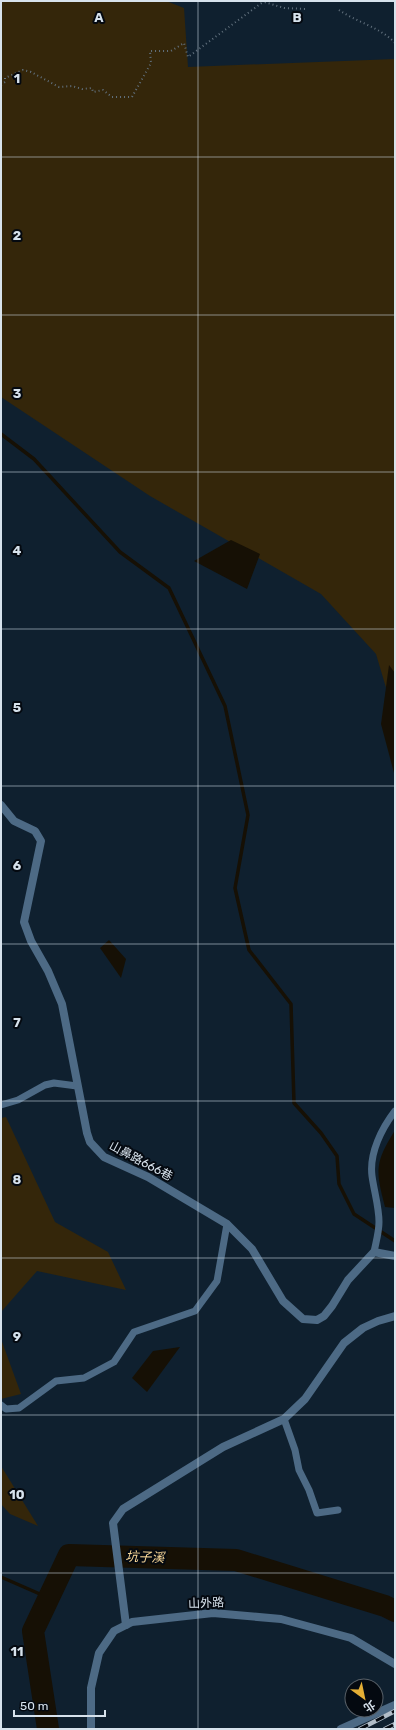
<svg xmlns="http://www.w3.org/2000/svg" width="396" height="1730" viewBox="0 0 396 1730" font-family="Rubik,'Noto Sans TC',sans-serif">
<style>
.green{fill:#34260a}
.water{fill:#161005}
.lines{fill:none;stroke-linecap:round;stroke-linejoin:round}
.stream{stroke:#161005;stroke-width:3.5}
.river{stroke:#161005;stroke-width:22}
.path{stroke:#62717e;stroke-width:2;stroke-dasharray:1 3;stroke-linecap:butt}
.lane{stroke:#4d6a85;stroke-width:7}
.street{stroke:#4d6a85;stroke-width:8}
.rail-casing{stroke:#b1bdc8;stroke-width:4.5}
.rail{stroke:#040910;stroke-width:3;stroke-dasharray:9;stroke-linecap:butt}
.grid{fill:none;stroke:#d7e2ec;stroke-width:1;stroke-opacity:0.55}
.labels{text-anchor:middle;dominant-baseline:central;stroke-width:4;stroke-linejoin:round;paint-order:stroke}
.street-label{font-size:12px;fill:#d7e2ec;stroke:#040910}
.water-label{font-size:13px;font-style:italic;fill:#fbd999;stroke:#040910}
.grid-label{font-size:13px;text-anchor:middle;font-weight:bold;fill:#d7e2ec;stroke:#040910;stroke-width:4;stroke-linejoin:round;paint-order:stroke}
</style>
<rect width="100%" height="100%" fill="#0f202f"/>
<!-- green -->
<g class="green">
<path d="M1 1H166L184 8 188 67 395 59V718L376 654 321 594 150 496 1 397Z"/>
<path d="M6 1117 55 1222 108 1252 126 1290 37 1271 1 1312V1118Z"/>
<path d="M1 1339 21 1394 1 1399Z"/>
<path d="M1 1466 38 1526 10 1514 1 1504Z"/>
</g>
<!-- water -->
<g class="water">
<path d="M231 540 260 554 247 589 194 561Z"/>
<path d="M389 665 395 673V773H394L381 724Z"/>
<path d="M109 940 126 959 121 978 100 948Z"/>
<path d="M395 1130V1208L385 1207C375 1169 375 1163 395 1130Z"/>
<path d="M180 1347 147 1392 132 1378 153 1351Z"/>
</g>
<g class="lines">
<!-- stream -->
<g class="stream">
<path d="M1 434 34 459 120 552 169 588 225 706 248 815 235 888 249 950 291 1004 294 1103 321 1133 337 1156 339 1184 354 1214 395 1241"/>
<path d="M1 1577 49 1598"/>
</g>
<!-- river -->
<path class="river" d="M48 1729 33 1631 69 1555 236 1560 385 1606 395 1611"/>
<!-- path -->
<g class="path">
<path d="M261 1 284 8 306 9"/>
<path d="M339 10C356 22 380 27 395 43"/>
<path d="M1 85 5 82V78L23 70 31 72 59 87 72 86 82 89 92 88 93 92 103 90 112 97H132L151 63 150 51H171L184 43 188 57 263 2"/>
</g>
<!-- lane -->
<g class="lane">
<path d="M1 1105 18 1100 45 1085 54 1083 77 1086"/>
<path d="M374 1252C376 1242 379 1232 379 1222 379 1207 374 1191 372 1176 369 1153 382 1128 395 1111"/>
<path d="M1 1405 6 1409 19 1408 56 1381 84 1378 114 1362 134 1332 195 1311 217 1281 227 1224"/>
<path d="M284 1419 295 1450 299 1470 309 1490 317 1513 338 1510"/>
</g>
<!-- street -->
<g class="street">
<path d="M1 805 14 821 35 831 41 841 24 922 31 941 48 971 62 1004 87 1133 90 1142 104 1157 148 1177 227 1224 252 1249 283 1301 303 1319 317 1320 324 1316 332 1306 348 1280 374 1252 395 1256"/>
<path d="M126 1625 113 1523 123 1509 223 1447 284 1419 305 1399 344 1343 363 1328 378 1321 395 1316"/>
<path d="M91 1729V1688L99 1653 114 1631 132 1622 213 1613 281 1619 351 1638 395 1664"/>
<path d="M341 1729 395 1705"/>
</g>
<!-- rail casing -->
<g class="rail-casing">
<g id="rail">
<path d="M360 1729 395 1711"/>
<path d="M385 1729 395 1724"/>
</g>
</g>
<!-- rail -->
<use href="#rail" class="rail"/>
</g>
<!-- grid -->
<path class="grid" d="M198 1V1729M1 157H395M1 315H395M1 472H395M1 629H395M1 786H395M1 944H395M1 1101H395M1 1258H395M1 1415H395M1 1573H395"/>
<g class="labels">
<!-- street labels -->
<g class="street-label">
<text transform="translate(141 1161) rotate(28)">山鼻路666巷</text>
<text transform="translate(206 1603) rotate(-2)">山外路</text>
</g>
<!-- water labels -->
<g class="water-label">
<text transform="translate(145 1557) rotate(2)">坑子溪</text>
</g>
</g>
<g class="grid-label">
<text x="99" y="22">A</text>
<text x="297" y="22">B</text>
<text x="17" y="83">1</text>
<text x="17" y="240">2</text>
<text x="17" y="398">3</text>
<text x="17" y="555">4</text>
<text x="17" y="712">5</text>
<text x="17" y="870">6</text>
<text x="17" y="1027">7</text>
<text x="17" y="1184">8</text>
<text x="17" y="1341">9</text>
<text x="17" y="1499">10</text>
<text x="17" y="1656">11</text>
</g>
<!-- border -->
<rect width="396" height="1730" fill="none" stroke="#d7e2ec" stroke-width="4"/>
<!-- north arrow -->
<g transform="translate(364 1698) rotate(147)"><circle r="19" fill="#040910" stroke="#586068"/>
<path d="M0-3L7 15L0 10L-7 15Z" fill="#e4ae35"/>
<text y="-6" font-size="11" font-weight="bold" text-anchor="middle" fill="#d7e2ec">北</text>
</g>
<!-- scale -->
<path d="M14 1710v6h91v-6" fill="none" stroke="#d7e2ec" stroke-width="2"/>
<text x="20" y="1710" font-size="12" fill="#d7e2ec" stroke="#040910" stroke-width="3" paint-order="stroke">50 m</text>
</svg>
